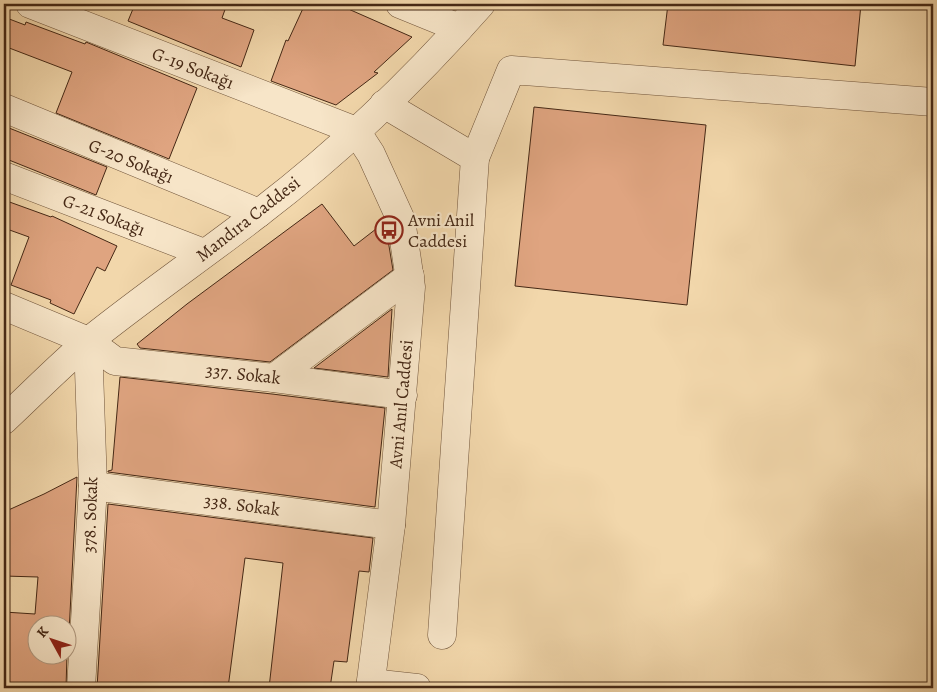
<svg xmlns="http://www.w3.org/2000/svg" width="937" height="692" viewBox="0 0 937 692" font-family="Alegreya,serif">
<style>
.building{fill:#dfa480;stroke:#452815}
.lines{fill:none;stroke-linecap:round;stroke-linejoin:round}
.minor-casing{stroke:#70543a;stroke-width:29}
.minor{stroke:#f7e5c8;stroke-width:28}
.labels{text-anchor:middle;dominant-baseline:central;stroke-width:4.5;stroke-linejoin:round;paint-order:stroke}
.street-label{font-size:18px;fill:#452815;stroke:#f7e5c8}
.poi-label{font-size:18px;fill:#452815;stroke:#f7e5c8;text-anchor:start}
</style>
<rect width="100%" height="100%" fill="#f2d7ab"/>
<filter id="stains"><feTurbulence type="fractalNoise" baseFrequency=".004" numOctaves="4"/><feColorMatrix values="0 0 0 0 .2 0 0 0 0 .09 0 0 0 0 .02 0 0 0 .5 -.17"/></filter>
<radialGradient id="worn" r=".72"><stop offset=".6" stop-color="#630" stop-opacity="0"/><stop offset="1" stop-color="#630" stop-opacity=".3"/></radialGradient>
<!-- building -->
<g class="building">
<path d="M135 4H227L222 18 254 30 241 67 128 21Z"/>
<path d="M305 4H337L412 37 374 72 378 73 336 105 271 81 286 40 288 41Z"/>
<path d="M668 4H861L855 66 663 45Z"/>
<path d="M4 17 25 25 26 22 85 44 86 42 197 88 169 159 56 113 72 72 4 46Z"/>
<path d="M534 107 706 125 687 305 515 286Z"/>
<path d="M4 126 107 167 96 195 4 158Z"/>
<path d="M4 200 51 217 52 216 117 246 105 271 97 267 74 314 50 303 51 300 11 285 29 237 4 228Z"/>
<path d="M322 204 354 246 385 222 393 270 270 362 140 348 137 344 187 304Z"/>
<path d="M392 309 388 377 314 368Z"/>
<path d="M120 377 272 394 385 408 375 507 108 472V471L112 470Z"/>
<path d="M77 477 68 652V624H38V654H67L66 688H4V612L35 614 38 577 4 576V512L44 494Z"/>
<path d="M108 504 373 538 369 572 359 571 347 662 334 661 330 688H269L283 563 245 558 228 688H97Z"/>
</g>
<g class="lines">
<!-- minor casing -->
<g class="minor-casing">
<g id="minor">
<path d="M30 4 356 131"/>
<path d="M400 4 459 28"/>
<path d="M384 104 475 158 442 635"/>
<path d="M4 108 259 213"/>
<path d="M356 131 371 154 401 220 411 287 391 525 370 688"/>
<path d="M475 158 511 70 933 102"/>
<path d="M4 176 204 253"/>
<path d="M4 306 88 341 115 361 274 378 403 395"/>
<path d="M274 378 410 276"/>
<path d="M4 420C32 394 60 365 90 340 145 296 203 256 259 213 339 152 414 80 481 4"/>
<path d="M93 486 391 525"/>
<path d="M371 683 417 688"/>
<path d="M81 688 93 486 88 341"/>
</g>
</g>
<!-- minor -->
<use href="#minor" class="minor"/>
</g>
<!-- icons -->
<defs>
<g id="bus-ring" transform="scale(1.4375)"><circle r="9.5" fill="#f7e5c8" stroke="#8f2418" stroke-width="1.5"/><path d="M-5-6H5V4H4V6H2V4H-2V6H-4V4H-5ZM-3.5-4V0h7V-4ZM-3.5 1.2v1.5H-2V1.2ZM2 1.2v1.5H3.5V1.2Z" fill="#8f2418"/></g>
</defs>
<g fill-rule="evenodd">
<use href="#bus-ring" x="389" y="230"/>
</g>
<g class="labels">
<!-- street labels -->
<g class="street-label">
<text transform="translate(193 68) rotate(21)">G-19 Sokağı</text>
<text transform="translate(131 161) rotate(22)">G-20 Sokağı</text>
<text transform="translate(104 215) rotate(21)">G-21 Sokağı</text>
<text transform="translate(248 219) rotate(-38)">Mandıra Caddesi</text>
<text transform="translate(243 374) rotate(6)">337. Sokak</text>
<text transform="translate(401 404) rotate(-85)">Avni Anıl Caddesi</text>
<text transform="translate(242 505) rotate(7)">338. Sokak</text>
<text transform="translate(90 515) rotate(-88)">378. Sokak</text>
</g>
<!-- poi labels -->
<g class="poi-label">
<text x="408" y="220">Avni Anil<tspan x="408" dy="21">Caddesi</tspan></text>
</g>
</g>
<!-- margin -->
<rect width="937" height="692" fill="none" stroke="#f2d7ab" stroke-width="20"/>
<rect x="5" y="5" width="927" height="682" fill="none" stroke="#452815" stroke-width="2.5"/>
<rect x="10" y="10" width="917" height="672" fill="none" stroke="#452815"/>
<!-- north arrow -->
<g transform="translate(52 640) rotate(310)"><circle r="24" fill="#f7e5c8" stroke="#b09980"/>
<path d="M0-4L9 19L0 12L-9 19Z" fill="#8f2418"/>
<text y="-8" font-size="14" font-weight="bold" text-anchor="middle" fill="#452815">K</text>
</g>
<rect width="100%" height="100%" filter="url(#stains)"/>
<rect width="100%" height="100%" fill="url(#worn)"/>
</svg>
